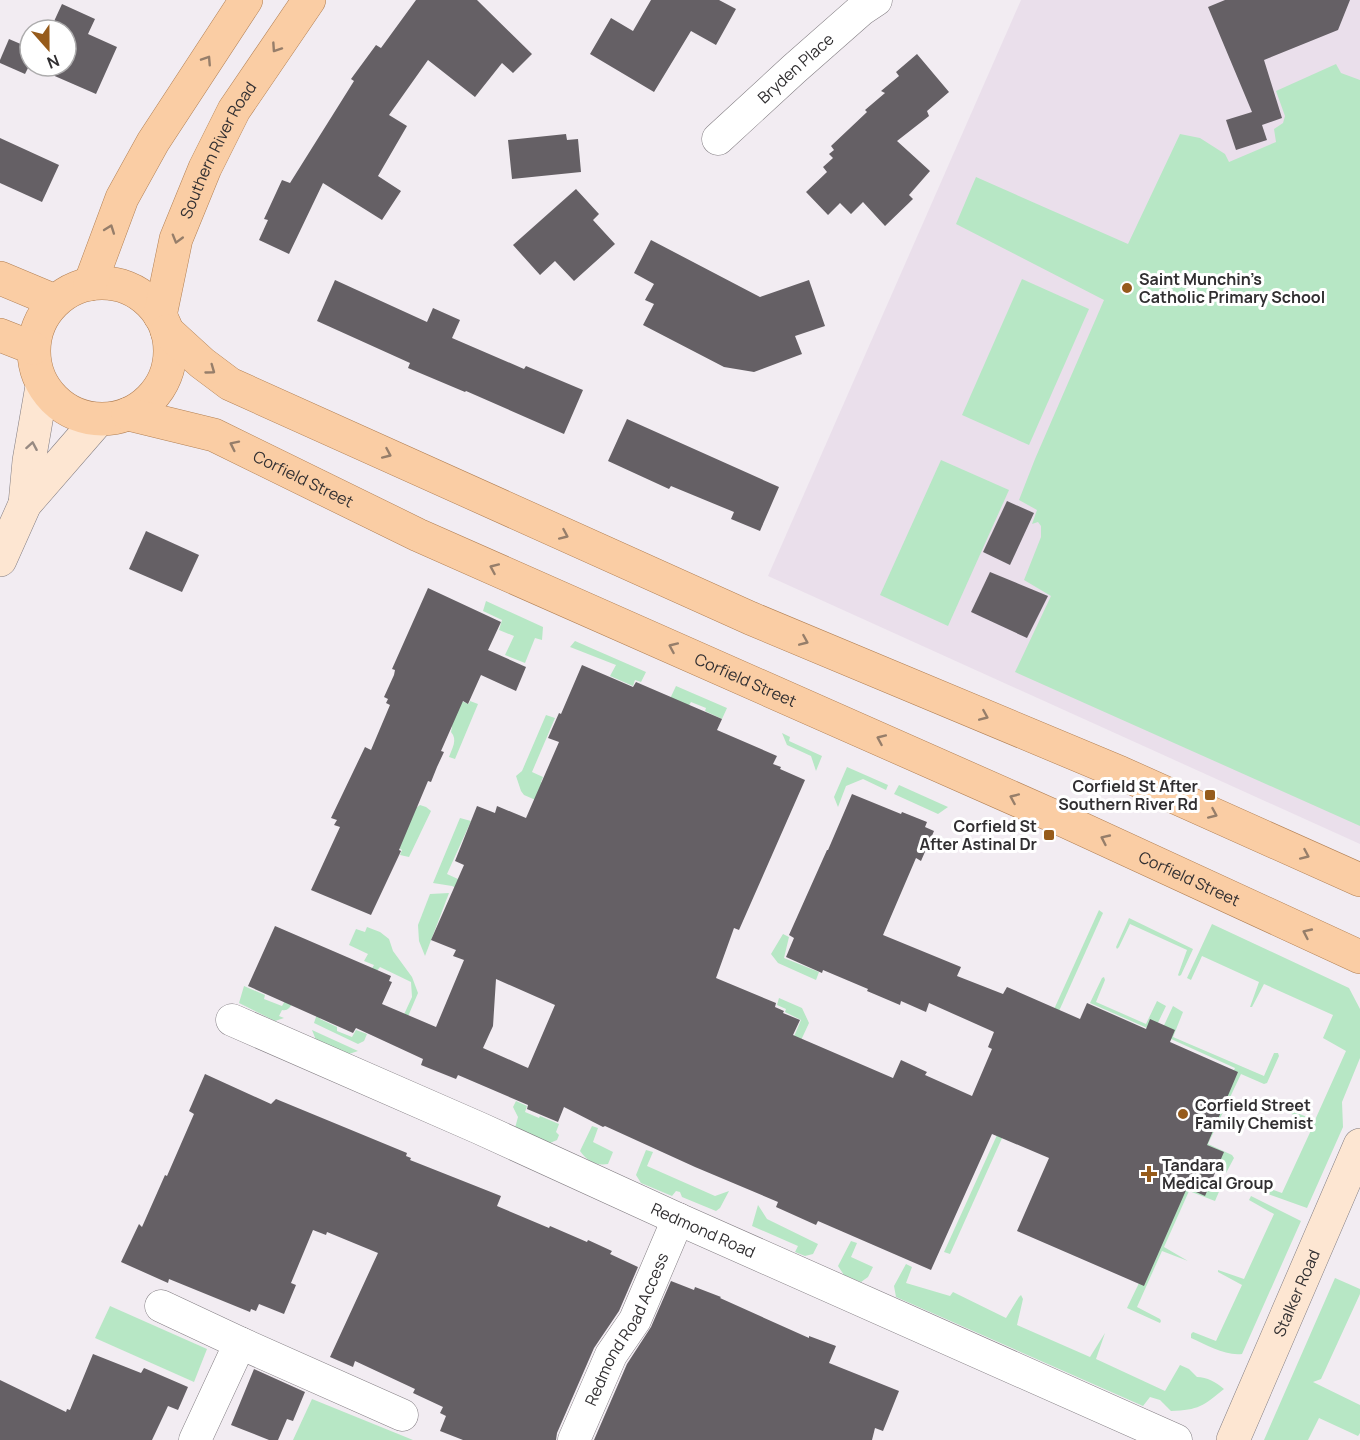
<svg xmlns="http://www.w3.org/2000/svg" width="1360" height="1440" viewBox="0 0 1360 1440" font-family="Manrope,sans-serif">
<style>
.built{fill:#eadfeb}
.green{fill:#b7e7c5}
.building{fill:#656065;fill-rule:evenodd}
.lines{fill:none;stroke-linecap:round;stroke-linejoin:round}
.minor-casing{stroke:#837e83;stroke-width:33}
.secondary-casing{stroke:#837e83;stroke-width:34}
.primary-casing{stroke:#b28055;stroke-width:34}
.minor{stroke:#fff;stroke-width:32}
.secondary{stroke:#fde6d2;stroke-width:33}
.primary{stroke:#facda4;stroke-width:33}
.oneway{stroke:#967e6a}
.oneway2{stroke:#978a82}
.poi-dot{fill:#965b1b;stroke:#fff;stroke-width:2}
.labels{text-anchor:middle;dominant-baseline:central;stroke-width:6;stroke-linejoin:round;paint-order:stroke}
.street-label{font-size:16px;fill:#312f31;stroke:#fff}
.poi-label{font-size:16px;font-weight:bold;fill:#312f31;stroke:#fff;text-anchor:start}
</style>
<rect width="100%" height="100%" fill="#f2ecf2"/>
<!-- built -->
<path class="built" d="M1021 0H1360V844L768 576Z"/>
<!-- green -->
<g class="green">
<path d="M1336 64 1341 73 1360 80V826L1015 672 1051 596 1024 580 1041 537V526L1038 522 1032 524 1037 510 1019 500 1035 459 1104 300 956 224 976 177 1128 244 1180 134 1200 138 1225 154 1229 162 1276 142 1274 129 1283 123 1285 116 1276 91Z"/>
<path d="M1022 279 1089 309 1029 445 962 415Z"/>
<path d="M941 460 1009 490 948 626 880 595Z"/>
<path d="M486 601 543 627 542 640 535 638 525 663 505 655 514 636 499 630 502 620 483 611Z"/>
<path d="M575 641 646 672 641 682 635 680 633 686 610 676 616 665 570 647Z"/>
<path d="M676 686 727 708 722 719 705 711 706 708 691 702 688 707 668 703Z"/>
<path d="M461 701 469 704 470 701 478 704 455 759 449 757C452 748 458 740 451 732L452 727 450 725Z"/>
<path d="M546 715 555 718 532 772 543 777 541 782 584 821 524 795 521 791 516 776 522 771Z"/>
<path d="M782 733 790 737 789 741 822 756 816 771 811 756 787 745Z"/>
<path d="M847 767 888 785 886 790 863 779 846 786 838 807 834 797Z"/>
<path d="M899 785 948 807 938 814 894 794Z"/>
<path d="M420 805 426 807 431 811 409 857 400 855 402 850 399 848 416 808Z"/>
<path d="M460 818 471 821 447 874 471 885 468 893 452 886 433 883Z"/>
<path d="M449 893 425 956 419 941 418 925 430 894Z"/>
<path d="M1099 910 1103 913 950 1254 944 1252Z"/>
<path d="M1129 918 1193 949 1181 975 1179 976 1178 975 1187 950 1130 924 1119 947 1117 949 1116 947Z"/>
<path d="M1212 924 1349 988 1360 1009V1058L1342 1102 1343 1127 1307 1208 1254 1189 1256 1184 1282 1193 1313 1126 1288 1112 1289 1110 1315 1120 1346 1051 1323 1038 1333 1015 1264 984 1252 1007H1250L1259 982 1202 956 1191 980 1187 978Z"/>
<path d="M367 927 380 932 389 939 393 951 412 977 418 993 400 1035 396 1032 412 997 411 982 380 967 376 972 371 970 374 965 364 961 368 954 349 945 356 929 365 932Z"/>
<path d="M783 934 789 937 784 958 819 972 816 980 778 963 771 954Z"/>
<path d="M1104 977 1105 980 1096 1002 1146 1024 1157 1001 1166 1006 1154 1031 1090 1003 1102 978Z"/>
<path d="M244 986 265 995 264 999 282 1006 286 999 293 1003C289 1008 288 1011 282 1010L279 1016 284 1018 275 1021 239 1003Z"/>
<path d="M779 998 802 1008 809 1023 771 1105 789 1048 801 1020 785 1012 786 1009 777 1005Z"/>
<path d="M1173 1006 1183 1012 1173 1037 1264 1076 1274 1053H1278L1279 1056 1267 1083 1264 1084 1241 1074 1208 1144 1232 1155 1234 1158 1226 1173 1203 1162 1196 1155 1235 1068 1160 1034Z"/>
<path d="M317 1014 321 1015 320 1019 337 1027V1031L352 1037 356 1030 367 1034 364 1041 358 1044 314 1023Z"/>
<path d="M312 1030 358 1051 349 1054 316 1040Z"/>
<path d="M516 1101 527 1106 525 1112 539 1118 540 1116 559 1124 556 1132 559 1135 557 1140 550 1143 515 1128 518 1117 513 1107Z"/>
<path d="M592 1126 598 1128 593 1142 613 1152 608 1164C596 1166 587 1161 580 1151Z"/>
<path d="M646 1150 653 1152 647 1166 715 1196 729 1191 720 1208 716 1211 682 1197 680 1192 676 1191 672 1196 641 1183 636 1175Z"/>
<path d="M1191 1175 1221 1187 1215 1201 1189 1191 1164 1247 1188 1261 1162 1251 1137 1307 1160 1319 1161 1321 1160 1323 1127 1308Z"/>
<path d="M1251 1196 1301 1221 1242 1354C1225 1356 1207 1345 1191 1338V1334L1193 1332 1216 1341 1242 1285 1218 1272V1270L1244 1279 1274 1214 1249 1200Z"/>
<path d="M758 1205 767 1219 818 1244 813 1254 805 1256 795 1252 798 1246 752 1226Z"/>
<path d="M851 1241 857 1243 851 1257 873 1267 868 1277 861 1282 844 1275 838 1266Z"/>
<path d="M906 1264 912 1267 906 1283 950 1296 953 1292 1006 1318 1019 1297 1021 1295 1023 1299 1017 1325 1090 1357 1105 1333 1096 1359 1165 1391 1180 1365 1189 1369 1197 1377C1207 1377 1216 1382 1224 1389 1203 1406 1199 1410 1171 1411L1160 1400 1150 1397 1143 1406 896 1297 894 1286Z"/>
<path d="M1335 1278 1360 1289V1294L1321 1379 1313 1382 1360 1405V1433L1358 1436 1319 1418 1308 1440H1264Z"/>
<path d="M110 1306 207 1349 194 1382 95 1338Z"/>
<path d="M312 1399 413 1440H293Z"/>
</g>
<!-- building -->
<g class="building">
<path d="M416 0H477L532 54 513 73 502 63 475 97 428 60 389 115 407 126 378 176 401 191 382 220 323 183 289 254 259 240 268 220 264 219 282 180 290 183 354 81 351 79 376 45 381 48Z"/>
<path d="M651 0H719L736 9 716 45 691 31 654 92 590 54 611 18 633 31Z"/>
<path d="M1225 0H1350L1338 30 1264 60 1282 118 1262 125 1267 140 1236 150 1226 120 1252 112 1208 7Z"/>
<path d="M62 4 95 19 88 34 117 47 96 94 34 67 66 66V30H50Z"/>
<path d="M9 39 30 48V64L25 74 0 63V60Z"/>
<path d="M917 54 949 92 927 111 929 116 897 141 930 171 909 195 913 199 885 226 863 202 851 214 840 203 828 215 806 192 827 172 823 167 833 158 829 154 834 150 831 146 867 112 865 110 885 93 881 91 899 76 896 72Z"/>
<path d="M566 134 567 140 578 139 581 172 512 179 508 140Z"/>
<path d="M0 138 59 165 42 202 0 183Z"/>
<path d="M576 189 599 214 593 220 615 244 574 281 555 261 540 275 513 245Z"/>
<path d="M651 240 760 297 809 280 825 326 795 336 802 354 754 372 724 367 643 325 654 304 645 300 654 284 634 273Z"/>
<path d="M335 280 427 322 433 308 460 320 452 338 524 369 526 366 583 390 564 434 466 391 465 392 408 368 410 363 317 321Z"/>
<path d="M627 419 779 487 760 531 731 519 734 512 671 486 669 489 608 461Z"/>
<path d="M1007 501 1034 513 1010 565 983 552Z"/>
<path d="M146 531 199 555 182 592 129 569Z"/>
<path d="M990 572 1048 596 1027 638 971 612Z"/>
<path d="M428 588 501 622 488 650 526 667 516 691 481 675 468 704 463 701 441 751 444 752 437 767 431 782 428 781 399 850 401 851 371 915 311 890 340 827 334 825 337 820 331 818 365 747 371 750 390 705 386 703 388 699 384 697 394 675 395 670 392 669Z"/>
<path d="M582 665 633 687 636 682 722 719 717 730 777 756 773 764 781 767 780 769 805 780 739 930 734 928 716 978 776 1003 775 1007 784 1011 783 1013 800 1020 793 1035 893 1078 901 1060 927 1072 925 1075 972 1096 992 1049 988 1047 994 1032 929 1003 926 1012 901 1001 900 1005 867 991 868 989 823 970 822 973 786 957 794 938 789 935 827 850H828L852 794 901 814 902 812 927 822 925 827 934 831 921 861 916 858 883 935 961 967 957 976 1003 994 1007 987 1080 1019 1087 1003 1146 1029 1150 1019 1175 1030 1170 1042 1238 1072 1207 1145 1224 1152 1205 1196 1187 1188 1144 1286 1017 1231 1049 1158 992 1134 931 1270 818 1221 816 1225 776 1207 778 1202 695 1167 605 1126 603 1127 564 1107 558 1122 527 1109 528 1105 458 1075 456 1079 421 1065 423 1059 356 1028 353 1033 248 986 275 926 391 976 389 981 392 982 382 1004 436 1027 464 960 453 956 456 950 431 940 464 865 455 861 477 806 495 813 497 806 526 818 559 742 548 738 559 713 561 714ZM496 979 555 1005 528 1068 483 1048 493 1026Z"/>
<path d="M205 1074 271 1104 276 1099 407 1153 406 1156 411 1158 410 1160 501 1196 497 1206 549 1228 550 1226 587 1242 588 1240 612 1251 610 1254 638 1267 619 1311 594 1348 557 1433 556 1440H463L440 1431 446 1416 440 1413 443 1407 413 1393 415 1389 355 1361 353 1367 330 1357 378 1253 327 1232 326 1235 313 1230 291 1283 296 1285 284 1314 259 1304 256 1311 251 1309 250 1312 169 1279 168 1283 121 1262 139 1224 142 1227 165 1175 167 1176 194 1114 189 1111Z"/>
<path d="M671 1281 694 1290 695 1287 721 1297 720 1298 809 1338V1336L836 1346 829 1363 899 1391 883 1431 875 1428 872 1440H594L627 1364 651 1327Z"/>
<path d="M93 1354 141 1373 144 1368 188 1387 178 1410 168 1406 152 1440H0V1380L66 1412 67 1409 70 1410Z"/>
<path d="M254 1369 305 1392 293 1421 287 1419 278 1440H269L231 1425Z"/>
</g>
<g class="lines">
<!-- minor casing -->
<g class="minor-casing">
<g id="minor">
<path id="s1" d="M718 139 794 69 861 10 876 0"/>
<path id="s2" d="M232 1020 479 1128 678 1219 1176 1440"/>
<path d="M161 1306 240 1343 402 1415"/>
<path d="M195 1440 240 1343"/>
<path id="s3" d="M574 1440 611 1355 635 1320 678 1219"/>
</g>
</g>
<!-- secondary casing -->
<g class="secondary-casing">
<g id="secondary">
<path d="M25 504 29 461 42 386"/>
<path d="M0 560 25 504 98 420"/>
<path id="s4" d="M1233 1440 1360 1145"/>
</g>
</g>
<!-- primary casing -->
<g class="primary-casing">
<g id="primary">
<path d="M0 278 55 301"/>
<circle cx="102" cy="351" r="68"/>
<path d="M90 284 122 198 153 142 246 0"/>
<path id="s5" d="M160 316 176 239 205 168 234 110 309 0"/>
<path d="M167 331 202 363 230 384 750 618 1121 773 1360 880"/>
<path d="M0 335 33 348"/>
<path id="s6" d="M128 414 214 435 418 535 1067 822 1360 957"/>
</g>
</g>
<!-- minor -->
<use href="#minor" class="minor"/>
<!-- secondary -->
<use href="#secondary" class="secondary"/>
<!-- primary -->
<use href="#primary" class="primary"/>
</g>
<!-- one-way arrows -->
<defs><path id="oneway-chevron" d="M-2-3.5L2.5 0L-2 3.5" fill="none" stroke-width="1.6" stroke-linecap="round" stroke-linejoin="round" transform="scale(1.5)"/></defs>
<g class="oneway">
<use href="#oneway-chevron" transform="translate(276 48) rotate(124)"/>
<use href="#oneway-chevron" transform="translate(207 60) rotate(-57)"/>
<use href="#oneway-chevron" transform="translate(110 229) rotate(-70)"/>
<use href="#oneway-chevron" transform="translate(177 239) rotate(106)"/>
<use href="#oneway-chevron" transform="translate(211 370) rotate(36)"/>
<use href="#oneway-chevron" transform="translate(234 445) rotate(-154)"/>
<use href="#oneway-chevron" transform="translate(387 454) rotate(24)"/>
<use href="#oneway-chevron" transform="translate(564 535) rotate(24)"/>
<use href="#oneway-chevron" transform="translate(494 568) rotate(-156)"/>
<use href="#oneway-chevron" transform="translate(804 641) rotate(23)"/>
<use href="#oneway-chevron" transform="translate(673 647) rotate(-156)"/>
<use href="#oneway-chevron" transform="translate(984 716) rotate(23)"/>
<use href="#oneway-chevron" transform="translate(881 739) rotate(-156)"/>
<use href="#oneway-chevron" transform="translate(1014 798) rotate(-156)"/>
<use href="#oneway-chevron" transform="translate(1213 814) rotate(24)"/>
<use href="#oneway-chevron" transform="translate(1105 839) rotate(-155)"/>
<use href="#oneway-chevron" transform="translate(1305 855) rotate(24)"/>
<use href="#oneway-chevron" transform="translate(1307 933) rotate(-155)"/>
</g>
<use class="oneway2" href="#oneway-chevron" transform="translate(32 446) rotate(-80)"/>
<!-- markers -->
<g class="poi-dot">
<circle cx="1127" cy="288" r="6"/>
<rect x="1204" y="789" width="12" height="12" rx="3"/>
<rect x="1043" y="829" width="12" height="12" rx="3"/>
<circle cx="1183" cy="1114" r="6"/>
<path d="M1146 1165h6v6h6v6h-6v6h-6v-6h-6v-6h6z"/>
</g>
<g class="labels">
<!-- street labels -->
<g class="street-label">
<text stroke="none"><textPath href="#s1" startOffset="105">Bryden Place</textPath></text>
<text stroke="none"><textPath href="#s5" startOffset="177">Southern River Road</textPath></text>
<text stroke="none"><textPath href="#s6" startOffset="188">Corfield Street</textPath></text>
<text stroke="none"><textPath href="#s6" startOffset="674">Corfield Street</textPath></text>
<text stroke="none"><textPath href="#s6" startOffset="1160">Corfield Street</textPath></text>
<text stroke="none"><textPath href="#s2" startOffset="516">Redmond Road</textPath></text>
<text stroke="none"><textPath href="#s4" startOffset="160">Stalker Road</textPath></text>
<text stroke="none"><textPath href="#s3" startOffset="123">Redmond Road Access</textPath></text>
</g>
<!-- poi labels -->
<g class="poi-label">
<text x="1139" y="279">Saint Munchin’s<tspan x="1139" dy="18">Catholic Primary School</tspan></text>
<text x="1198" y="786" text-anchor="end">Corfield St After<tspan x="1198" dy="18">Southern River Rd</tspan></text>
<text x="1037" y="826" text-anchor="end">Corfield St<tspan x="1037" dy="18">After Astinal Dr</tspan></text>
<text x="1195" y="1105">Corfield Street<tspan x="1195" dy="18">Family Chemist</tspan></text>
<text x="1162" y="1165">Tandara<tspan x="1162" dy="18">Medical Group</tspan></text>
</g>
</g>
<!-- north arrow -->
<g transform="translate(48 48) rotate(159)"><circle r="28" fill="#ffffff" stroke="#adacad" stroke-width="1.5"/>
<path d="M0-4.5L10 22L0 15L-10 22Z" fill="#965b1b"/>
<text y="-9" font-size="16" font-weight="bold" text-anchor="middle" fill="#312f31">N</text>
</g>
</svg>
